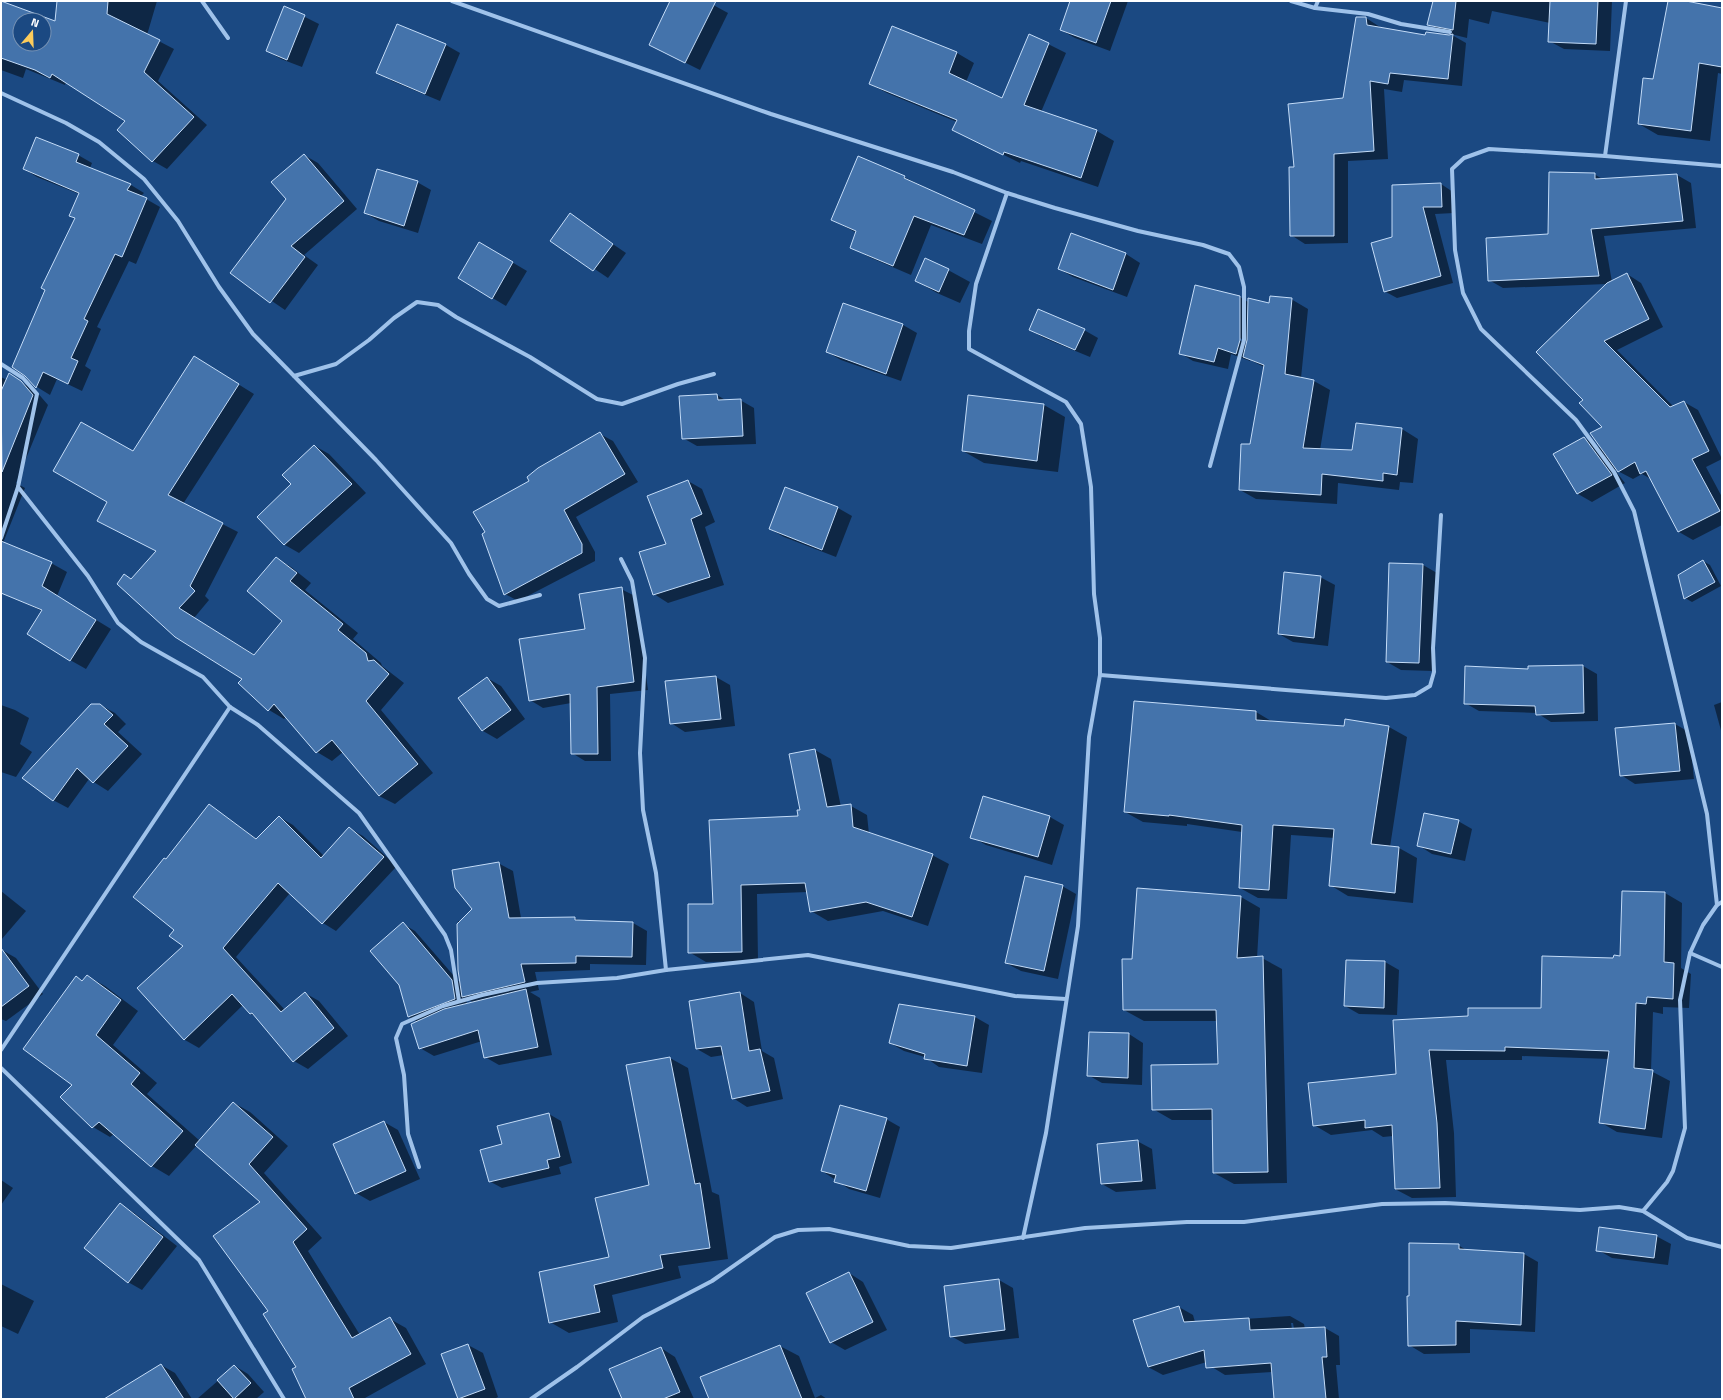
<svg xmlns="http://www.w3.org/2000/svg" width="1723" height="1400" viewBox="0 0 1723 1400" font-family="'Titillium Web',sans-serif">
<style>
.shadow{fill:#0007;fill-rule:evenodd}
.building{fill:#4473ab;stroke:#c4dcf8;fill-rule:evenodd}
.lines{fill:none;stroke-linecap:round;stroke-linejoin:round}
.street{stroke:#9fc2ea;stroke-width:4}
</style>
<rect width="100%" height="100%" fill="#1b4982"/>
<!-- shadow -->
<g class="shadow">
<path d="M58 1H157L147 35 174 49 158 81 207 125 167 169 153 161 126 121 66 82 65 85 26 69 23 78 1 70V2L56 22ZM20 20H44V44H20Z"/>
<path d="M671 1H706L728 13 700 70 664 52Z"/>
<path d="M1071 1H1128L1110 51 1075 38 1061 30Z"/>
<path d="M1434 1H1612L1610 51 1564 49 1549 41 1550 23 1492 11 1489 24 1469 19 1467 38 1443 32 1429 24Z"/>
<path d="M1669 1H1680L1722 9V74L1718 73 1710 141 1658 135 1639 124 1654 80Z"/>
<path d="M285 7 319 24 302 67 281 59 267 51Z"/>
<path d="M1366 18 1380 27V29L1426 37 1452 35 1466 43 1462 86 1404 80 1402 92 1384 89 1388 159 1348 161V243L1305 244 1291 235 1296 168 1344 99Z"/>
<path d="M397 25 446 45 460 53 440 101 392 81 377 72Z"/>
<path d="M893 27 957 53 974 63 966 82 1003 99 1030 35 1066 53 1041 112 1097 131 1114 141 1098 187 1021 161 1020 163 954 130 957 122 887 93 870 84Z"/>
<path d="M78 155 92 163 90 168 131 185 144 193 141 196 160 207 136 264 129 261 97 327 101 329 85 366 91 370 82 391 57 379 50 395 37 387 26 375 76 218 79 194 37 177 24 169Z"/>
<path d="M304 155 318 163 357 209 304 255 318 265 285 310 231 273 287 199Z"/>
<path d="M1594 174 1604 180 1677 175 1691 183 1696 228 1604 236 1612 282 1627 274 1641 283 1663 327 1617 350 1674 407 1684 402 1698 410 1722 459 1706 467 1722 497V525L1693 540 1679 532 1651 479 1642 474 1633 479 1614 469 1625 483 1592 502 1578 494 1555 454 1584 438 1602 449 1604 427 1585 400 1607 284 1503 288 1489 280 1549 235Z"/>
<path d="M904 177 992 221 982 244 931 225 911 275 869 257 851 247 857 233 832 220Z"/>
<path d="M417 182 431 190 418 233 379 221 365 213Z"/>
<path d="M1441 184 1453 192 1454 213 1435 214 1453 283 1397 298 1384 291 1393 238Z"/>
<path d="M570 215 626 253 608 278 552 240Z"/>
<path d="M1072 234 1126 254 1140 263 1127 297 1073 277 1059 269Z"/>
<path d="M480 243 527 271 506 306 459 278Z"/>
<path d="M948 270 970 282 960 303 937 293 916 281Z"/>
<path d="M1196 286 1240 297 1248 302 1270 305 1291 299 1308 309 1301 378 1314 381 1330 390 1320 450 1353 451 1357 424 1402 429 1418 439 1413 483 1400 482 1399 490 1338 483 1337 504 1256 499 1240 490 1251 446 1264 367 1250 360V361L1231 354 1228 369 1193 361 1180 353ZM1237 336 1248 343V345L1236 338Z"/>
<path d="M844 304 903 325 917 333 901 381 841 360 827 352Z"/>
<path d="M1030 330H1084L1098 338 1090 357 1044 338Z"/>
<path d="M209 366 254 394 183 504 238 532 205 596 209 600 194 618 255 655 284 621 276 558 291 567 311 583 305 590 358 633 353 639 381 663 382 666 404 683 381 710 433 773 395 804 379 796 343 752 332 761 317 752 286 717 284 719 269 710 244 679 132 580 157 551 133 452Z"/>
<path d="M9 375 36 391 48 405 16 483 25 488 3 543 51 563 67 572 57 596 111 629 86 669 70 660 42 611 1 592V377L7 380Z"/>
<path d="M717 395 727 401 740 400 754 408 756 444 697 446 683 438Z"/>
<path d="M969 396 1044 405 1065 417 1058 472 984 463 963 451Z"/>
<path d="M600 434 613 441 638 482 576 517 595 552V561L518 601 505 594 486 532 531 481Z"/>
<path d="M315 446 329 454 366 493 299 553 285 545 258 517 293 484Z"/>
<path d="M688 481 702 489 715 522 705 527 724 585 668 603 654 594 667 544Z"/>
<path d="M786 488 838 508 852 516 836 557 784 537 770 529Z"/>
<path d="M1703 561 1710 565 1721 586 1692 602 1685 598Z"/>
<path d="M1423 565 1437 573 1433 671 1401 670 1387 662Z"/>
<path d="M1320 577 1335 585 1328 646 1293 642 1279 634Z"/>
<path d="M621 589 635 596 648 690 610 694 611 761H585L572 753 571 703 543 708 530 700Z"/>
<path d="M1583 666 1597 674 1598 721 1551 722 1537 713 1479 711 1465 703 1529 670Z"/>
<path d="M716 677 730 685 735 726 685 732 671 723Z"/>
<path d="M487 678 501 686 525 719 497 739 483 731 459 698Z"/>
<path d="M1135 702 1256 712 1273 722 1345 727 1346 720 1389 727 1407 737 1390 847 1399 848 1417 858 1413 903 1348 896 1330 885 1335 838 1291 835 1287 899 1258 898 1240 888 1242 832 1187 824V826L1143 822 1125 812Z"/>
<path d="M1722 702V734L1714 705Z"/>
<path d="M1 705 15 710 29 718 20 744 32 752 16 777 1 772Z"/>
<path d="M100 705 115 713 126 724 118 732 142 754 108 791 89 779 68 808 53 800Z"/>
<path d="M1675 724 1689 732 1694 779 1635 784 1621 775 1616 729Z"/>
<path d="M815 750 831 759 841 807 851 806 867 815 869 834 932 855 949 864 928 926 883 911 828 921 811 911 808 892 757 894 758 961 706 962 689 952 714 905 799 817Z"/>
<path d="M983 798 1050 817 1064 825 1052 865 986 845 972 837Z"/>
<path d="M209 805 257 839 279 817 293 825 324 856 349 828 363 836 397 866 336 931 323 923 290 893 236 957 285 1010 305 993 319 1001 348 1036 308 1069 294 1061 258 1017 251 1014 243 1005 199 1048 185 1040 138 988 184 946 175 929 167 860Z"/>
<path d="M1458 821 1472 829 1465 861 1432 854 1418 845Z"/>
<path d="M498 863 513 871 521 918H574L581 921 633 923 647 931 646 965 590 964V970L535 972 539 990 530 992 540 998 552 1055 499 1065 485 1057 482 1041 434 1056 420 1048 418 1022 409 1017 400 984 403 924 415 931 461 984 458 921H462L474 909ZM466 998 474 1003 467 1005Z"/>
<path d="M1062 886 1076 894 1058 979 1021 971 1006 963Z"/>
<path d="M1 891 26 911 1 940Z"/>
<path d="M1623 892 1665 893 1682 903 1681 968 1691 974 1689 1008 1663 1007V1014L1653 1012 1651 1071 1670 1081 1662 1138 1617 1132 1600 1122 1609 1059 1522 1056V1060H1446L1454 1133 1456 1197 1412 1198 1395 1189 1393 1136 1383 1137 1372 1130 1331 1135 1314 1125 1397 1075 1469 1017 1542 1009 1614 959 1621 957Z"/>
<path d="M1241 897 1260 908 1257 958H1262L1282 969 1287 1183 1234 1184 1214 1173 1213 1120H1172L1153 1109 1219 1065 1217 1021H1144L1124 1010 1132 960Z"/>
<path d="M2 950 16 958 43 994 6 1021 1 1019Z"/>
<path d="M1385 962 1399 970 1397 1015 1359 1014 1345 1006Z"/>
<path d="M87 976 105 986 138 1011 113 1045 157 1083 147 1094 200 1141 234 1103 250 1112 288 1146 264 1173 322 1238 308 1251 360 1335 390 1319 406 1328 426 1364 365 1398V1399H307L298 1368 269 1312 262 1202 197 1145 169 1176 152 1166 114 1134 110 1137 93 1127 62 1097 74 1085 83 982Z"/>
<path d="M740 993 754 1002 762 1051 774 1058 783 1099 747 1107 733 1098 724 1055 711 1057 697 1049Z"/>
<path d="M975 1017 989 1025 982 1073 939 1067 925 1057 904 1051 890 1043Z"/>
<path d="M1129 1034 1143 1043 1142 1085 1102 1083 1088 1075Z"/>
<path d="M670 1058 688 1068 712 1192 719 1195 728 1259 678 1266 681 1278 612 1295 618 1322 569 1333 550 1322 611 1258 650 1186Z"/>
<path d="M549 1114 561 1121 572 1163 559 1167 561 1174 502 1188 489 1181 503 1144Z"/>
<path d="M886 1119 900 1127 880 1198 849 1189 822 1171Z"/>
<path d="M384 1122 398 1130 420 1179 370 1201 356 1193Z"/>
<path d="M1137 1141 1152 1149 1156 1189 1116 1192 1102 1184Z"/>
<path d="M1 1180 13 1188 1 1205Z"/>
<path d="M120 1204 134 1213 177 1246 142 1290 128 1282Z"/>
<path d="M1656 1236 1671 1244 1668 1265 1612 1258 1598 1250Z"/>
<path d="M1458 1245 1468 1251 1524 1254 1538 1262 1535 1332 1470 1329V1353L1424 1354 1409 1345Z"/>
<path d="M849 1273 863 1282 887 1330 845 1350 831 1342Z"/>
<path d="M999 1280 1013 1288 1019 1338 965 1344 951 1336Z"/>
<path d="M1 1284 34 1301 18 1334 1 1326Z"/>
<path d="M1179 1307 1193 1315 1195 1322 1290 1316 1304 1324 1305 1329 1325 1328 1339 1336 1340 1365H1336L1339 1399H1275L1272 1372 1225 1375 1212 1367 1227 1356 1163 1375 1148 1367ZM1291 1323H1293L1294 1329H1292Z"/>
<path d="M468 1345 483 1353 498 1397 494 1399 459 1398Z"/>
<path d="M780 1346 799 1356 815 1398 821 1395 827 1399H710Z"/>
<path d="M661 1348 675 1357 694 1399H623Z"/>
<path d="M161 1365 175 1373 192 1399H133Z"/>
<path d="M235 1366 248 1374 264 1392 256 1399H197Z"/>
</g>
<!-- building -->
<g class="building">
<path d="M1 1 55 21 57 1H108L107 14 160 40 144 72 194 117 152 162 117 130 125 121 52 74 50 78 35 70 1 58ZM20 20H44V44H20Z"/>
<path d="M670 1H716L685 63 649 45Z"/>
<path d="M1070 1H1111L1096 43 1060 30Z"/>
<path d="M1433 1H1456L1453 30 1427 25Z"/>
<path d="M1550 1H1598L1596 44 1548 42Z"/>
<path d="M1668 1H1686L1722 8V67L1699 63 1691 131 1638 124 1643 78 1653 79Z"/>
<path d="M284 6 305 15 287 60 266 51Z"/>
<path d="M1356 17H1366L1367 25 1425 35 1426 32 1449 35 1453 34 1448 79 1390 73 1388 84 1370 81 1374 151 1334 154V236H1290L1289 167H1294L1288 104 1343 98Z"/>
<path d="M397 24 446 44 425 94 376 73Z"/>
<path d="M892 26 957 52 949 73 1002 98 1029 34 1049 43 1024 105 1097 130 1081 178 1004 152 1003 155 952 130 957 120 869 84Z"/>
<path d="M36 137 79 154 76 162 131 184 127 190 147 198 122 257 115 254 84 319 88 321 71 358 78 361 68 384 43 372 36 388 25 376 12 367 45 290 41 288 75 218 69 216 79 193 23 169Z"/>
<path d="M304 154 344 201 291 246 305 257 270 303 230 273 286 199 271 182Z"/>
<path d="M858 156 905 176 904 178 975 210 964 235 914 216 893 266 850 248 856 231 831 220Z"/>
<path d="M377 169 418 181 404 226 364 213Z"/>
<path d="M1549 172 1595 173V179L1677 174 1683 221 1591 229 1599 276 1488 281 1486 238 1548 234Z"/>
<path d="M1441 183 1442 207H1423L1441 276 1384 292 1371 243 1392 237V185Z"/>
<path d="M570 213 613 244 593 271 550 241Z"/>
<path d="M1071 233 1126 253 1113 290 1058 269Z"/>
<path d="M479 242 513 262 492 299 458 278Z"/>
<path d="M925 258 949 269 939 292 915 281Z"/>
<path d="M1627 273 1649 319 1604 341 1670 407 1684 401 1709 451 1692 459 1720 511 1678 532 1646 471 1640 474 1635 462 1618 472 1590 433 1602 427 1579 403 1583 400 1536 352 1607 283Z"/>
<path d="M1195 285 1240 296V340L1236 354 1218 348 1214 362 1179 354Z"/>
<path d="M1270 296 1292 298 1285 374 1314 380 1303 448 1352 450 1356 423 1402 428 1397 475 1383 473V481L1322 474 1321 495 1239 490 1241 444H1250L1264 365 1243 357 1247 340 1248 298 1269 303Z"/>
<path d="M843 303 903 324 886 374 826 352Z"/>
<path d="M1038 309 1085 329 1075 350 1029 330Z"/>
<path d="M194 356 239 384 168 495 223 523 190 586 195 591 179 608 254 655 282 621 247 591 276 557 297 573 290 581 343 624 338 630 366 653 368 661 374 660 389 674 366 701 418 764 379 796 332 740 316 753 274 704 268 711 238 683 242 679 175 637 117 584 124 574 131 579 156 551 97 521 107 502 53 471 81 422 133 451Z"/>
<path d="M9 373 21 381 33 395 2 472 1 391Z"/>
<path d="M717 394 718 400 741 399 743 436 682 439 679 396Z"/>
<path d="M968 395 1044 404 1037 461 962 451Z"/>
<path d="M600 432 625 474 564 510 582 544V553L504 595 482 534 485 532 473 512 529 481 527 477 538 468Z"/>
<path d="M1584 437 1612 475 1577 494 1553 454Z"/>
<path d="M314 445 352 484 284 545 257 517 291 484 282 475Z"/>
<path d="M688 480 702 514 691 519 710 577 653 595 639 552 666 544 647 496Z"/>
<path d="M785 487 838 507 822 550 769 529Z"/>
<path d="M1 541 52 562 42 586 96 620 70 661 27 634 42 610 1 593Z"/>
<path d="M1703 560 1715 582 1684 599 1678 575Z"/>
<path d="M1389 563 1423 564 1419 663 1386 662Z"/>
<path d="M1284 572 1321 576 1314 638 1278 634Z"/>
<path d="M622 587 634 682 597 687 598 754H571L570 694 529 701 519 639 585 629 579 594Z"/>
<path d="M1583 665 1584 713 1536 715 1535 706 1464 704 1465 666 1528 669V666Z"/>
<path d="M716 676 721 719 670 724 665 681Z"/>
<path d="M487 677 511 710 482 731 458 698Z"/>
<path d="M1134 701 1256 711V720L1344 726 1345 719 1389 726 1371 844 1399 847 1395 893 1329 886 1334 829 1273 825 1269 890 1239 888 1242 825 1169 815V816L1124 812Z"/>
<path d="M91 704H100L113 715 104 724 128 746 93 783 77 768 53 801 22 778Z"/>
<path d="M1675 723 1680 771 1620 776 1615 728Z"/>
<path d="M815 749 827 807 851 804 853 827 933 854 912 917 866 902 810 912 805 883 741 885 742 952 688 953V904H713L709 820 798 816 797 810H800L789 754Z"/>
<path d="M983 796 1050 816 1038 857 970 838Z"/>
<path d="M209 804 256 839 279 816 321 858 349 827 384 857 322 924 278 883 223 948 281 1012 305 992 334 1028 293 1062 252 1013 250 1014 232 994 184 1040 137 988 183 946 169 936 174 930 133 897 164 858 166 859Z"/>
<path d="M1424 813 1459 820 1451 854 1417 846Z"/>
<path d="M499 862 509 918 575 917V920L633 922 632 957 576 956V963L521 964 525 982 462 997 458 970 457 924 472 909 455 888 452 870Z"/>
<path d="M1025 876 1063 885 1044 971 1005 963Z"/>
<path d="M1137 888 1241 896 1237 958 1263 956 1268 1172 1213 1173 1212 1109 1152 1110 1151 1065 1218 1064 1216 1010H1123L1122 959H1132Z"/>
<path d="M1622 891 1665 892 1664 962 1674 963 1673 999 1647 997 1646 1004 1636 1003 1634 1068 1653 1070 1645 1129 1599 1123 1609 1051 1505 1047V1051L1429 1050 1437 1123 1440 1188 1395 1189 1392 1125 1365 1128V1120L1313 1126 1308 1083 1396 1074 1393 1020 1468 1016V1008H1541L1542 956 1613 958 1614 955 1620 956Z"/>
<path d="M403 922 452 980 455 999 408 1017 399 985 370 951Z"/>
<path d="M1 948 29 986 1 1007Z"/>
<path d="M1346 960 1385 961 1384 1008 1344 1006Z"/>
<path d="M87 975 121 1000 96 1035 140 1073 131 1084 183 1131 151 1167 99 1122 92 1128 60 1097 72 1085 23 1049 76 976 82 981Z"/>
<path d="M526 989 538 1047 484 1058 478 1030 419 1049 411 1024 444 1009Z"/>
<path d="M740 992 749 1051 760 1049 770 1091 732 1099 721 1046 696 1049 689 1001Z"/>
<path d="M899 1004 975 1016 967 1066 924 1059 925 1054 889 1043Z"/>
<path d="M1089 1032 1129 1033 1128 1078 1087 1076Z"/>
<path d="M670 1057 695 1184 700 1183 710 1248 660 1255 663 1268 594 1285 600 1312 549 1323 539 1272 609 1257 595 1198 649 1185 626 1065Z"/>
<path d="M233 1102 273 1137 249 1164 307 1229 293 1242 352 1338 390 1317 411 1354 349 1388 354 1399H306L292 1369 296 1367 263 1314 268 1311 213 1236 260 1202 195 1145Z"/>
<path d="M840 1105 887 1118 866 1191 834 1182 836 1175 821 1171Z"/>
<path d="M549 1113 560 1157 547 1160 549 1168 489 1182 480 1150 502 1144 497 1126Z"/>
<path d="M384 1121 406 1171 355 1194 333 1144Z"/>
<path d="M1138 1140 1142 1181 1101 1184 1097 1144Z"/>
<path d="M120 1203 163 1237 128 1283 84 1248Z"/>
<path d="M1599 1227 1657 1235 1654 1258 1596 1251Z"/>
<path d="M1409 1243 1459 1244V1249L1524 1253 1521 1325 1456 1321V1345L1408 1346 1407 1296H1409Z"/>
<path d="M849 1272 873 1322 830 1343 806 1293Z"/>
<path d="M999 1279 1005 1330 950 1337 944 1286Z"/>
<path d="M1179 1306 1184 1322 1249 1318 1250 1330 1325 1327 1327 1357H1322L1326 1399H1274L1271 1363 1206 1368 1204 1350 1148 1367 1133 1320Z"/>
<path d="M468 1344 485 1389 458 1399 441 1354Z"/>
<path d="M780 1345 802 1399H709L700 1377Z"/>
<path d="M661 1347 680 1392 663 1399H622L609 1369Z"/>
<path d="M161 1364 184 1399H104Z"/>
<path d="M234 1365 251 1383 234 1399 217 1380Z"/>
</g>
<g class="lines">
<!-- street -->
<g class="street">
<path d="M202 1 228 38"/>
<path d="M452 1 771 114 953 172 1007 193 1055 208 1138 231 1203 245 1229 254 1239 267 1244 287V340L1210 466"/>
<path d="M1291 1 1315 8 1318 1"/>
<path d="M1315 8 1368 14 1401 24 1450 32"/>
<path d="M1 93 66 123 99 142 144 179 178 221 219 287 253 334 376 460 451 543 469 574 487 599 499 606 540 595"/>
<path d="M1605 156 1626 1"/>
<path d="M1007 193 976 284 969 331V349L1066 402 1081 424 1091 487 1094 594 1100 638V675L1089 737 1078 926 1046 1133 1023 1238"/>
<path d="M1 364 23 378 37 394 18 487 88 576 118 623 141 642 203 677 230 707 258 725 359 813 445 935 451 950 459 1001"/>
<path d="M294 376 336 364 369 340 394 318 417 302 438 305 456 317 530 357 597 399 622 404 678 384 714 374"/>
<path d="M1 538 18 487"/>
<path d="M621 559 632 581 645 658 640 753 643 810 656 873 666 970"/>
<path d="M1100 675 1386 698 1415 695 1430 686 1434 672 1433 648 1441 515"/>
<path d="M1717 905 1707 814 1634 511 1614 472 1576 420 1481 329 1463 293 1455 250 1452 169 1464 158 1489 149 1605 156 1722 166"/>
<path d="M1690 953 1722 967"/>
<path d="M1 1050 230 707"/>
<path d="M1 1068 199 1260 284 1399"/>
<path d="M419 1167 408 1134 404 1075 396 1038 402 1024 443 1006 482 995 537 983 617 978 666 970 808 955 1015 996 1066 999"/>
<path d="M1643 1211 1687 1238 1722 1247"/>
<path d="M531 1399 577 1367 643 1317 712 1281 775 1237 798 1230 829 1229 909 1246 951 1248 1085 1228 1187 1222H1244L1382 1204 1445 1203 1580 1210 1619 1207 1643 1211 1667 1182 1673 1171 1685 1128 1680 1000 1690 953 1703 925 1717 905 1722 902"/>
</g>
</g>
<!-- border -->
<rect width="1723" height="1400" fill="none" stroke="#ffffff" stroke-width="4"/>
<!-- north arrow -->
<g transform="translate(32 32) rotate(19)"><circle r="19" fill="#1b4982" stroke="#7692b4"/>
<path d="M0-3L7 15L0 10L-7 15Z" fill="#fccc5c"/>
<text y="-6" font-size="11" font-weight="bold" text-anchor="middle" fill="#ffffff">N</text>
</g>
</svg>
